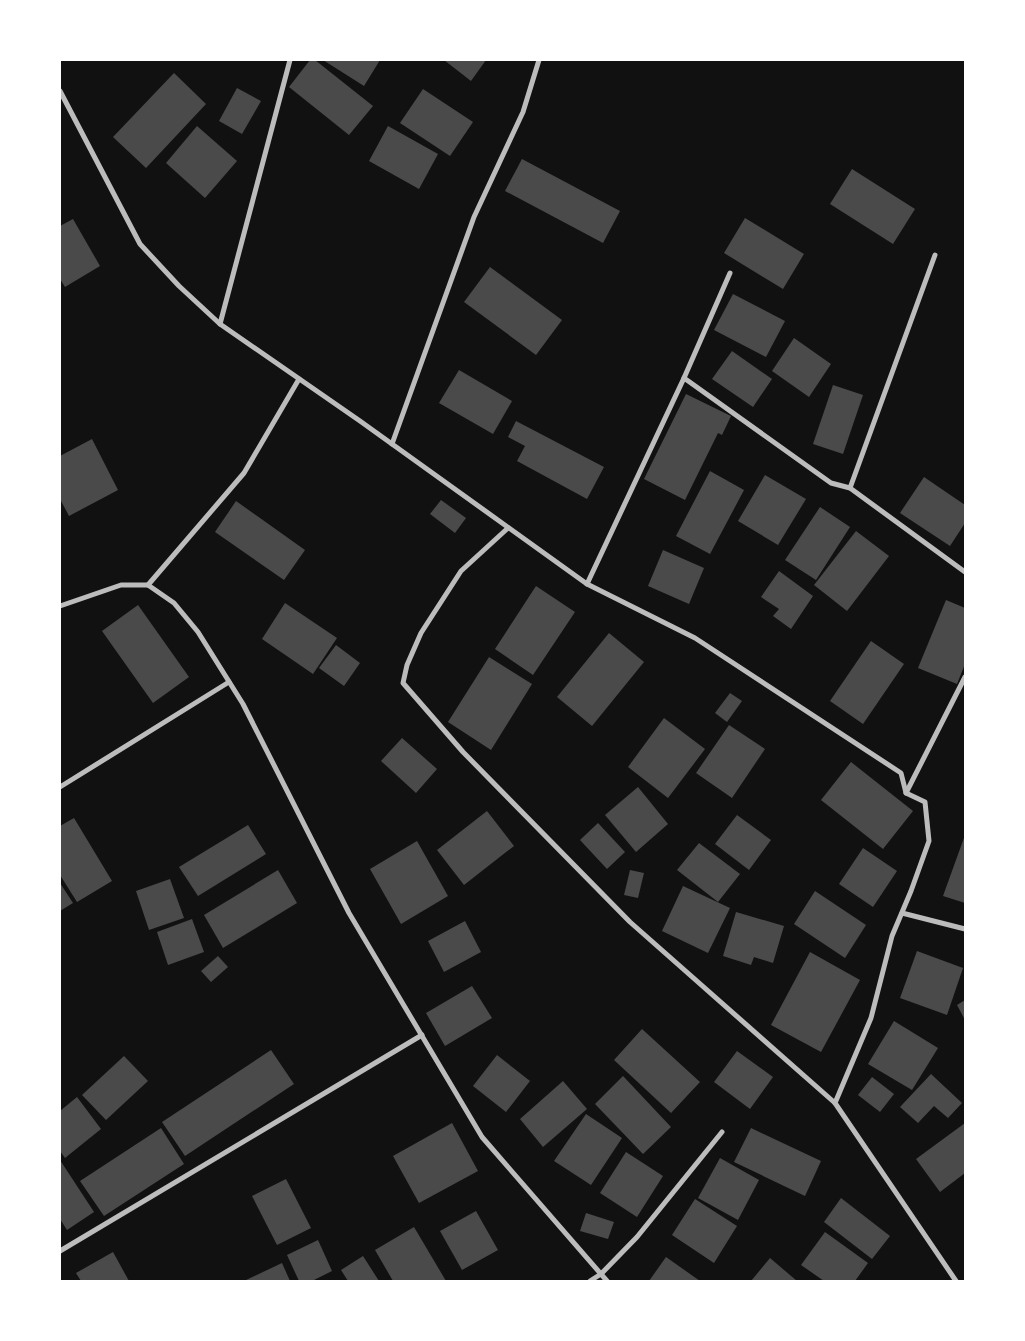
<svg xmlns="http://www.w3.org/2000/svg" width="1025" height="1341" viewBox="0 0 1025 1341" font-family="'Golos Text',sans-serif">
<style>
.building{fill:#4a4a4a}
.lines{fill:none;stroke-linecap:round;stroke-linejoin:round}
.minor{stroke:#bcbcbc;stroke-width:5}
</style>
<rect width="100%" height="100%" fill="#111"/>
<!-- building -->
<g class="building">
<path d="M310 60H315L373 106 349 135 289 87Z"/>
<path d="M323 60H380L364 86Z"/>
<path d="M444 60H486L471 81Z"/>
<path d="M174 73 206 104 146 168 113 137Z"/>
<path d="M237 88 261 101 242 134 219 121Z"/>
<path d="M423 89 473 122 450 156 400 123Z"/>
<path d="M197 126 237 161 205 198 166 163Z"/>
<path d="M388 126 438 154 419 189 369 161Z"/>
<path d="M522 159 620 211 603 243 505 191Z"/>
<path d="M852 169 915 209 893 244 830 204Z"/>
<path d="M745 218 804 254 783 289 724 253Z"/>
<path d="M73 219 100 266 65 287 60 279V226Z"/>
<path d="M490 267 562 320 536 355 464 302Z"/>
<path d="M733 294 785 321 766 357 714 330Z"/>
<path d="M794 338 831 364 809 397 772 371Z"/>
<path d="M732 351 772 379 753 407 712 379Z"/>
<path d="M459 370 512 401 493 434 439 403Z"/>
<path d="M833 385 863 395 843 454 813 444Z"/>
<path d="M686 394 731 416 722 435 718 433 685 500 644 479Z"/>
<path d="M516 421 604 467 587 499 517 461 525 446 508 437Z"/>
<path d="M92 439 118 490 69 516 60 499V456Z"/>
<path d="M710 471 744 490 710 554 676 536Z"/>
<path d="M765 475 806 499 778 545 738 521Z"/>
<path d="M924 477 965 505V523L950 546 900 513Z"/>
<path d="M441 500 466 518 455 533 430 514Z"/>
<path d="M236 501 305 550 284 580 215 532Z"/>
<path d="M820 507 850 527 816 580 785 560Z"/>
<path d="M856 531 889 556 847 611 814 585Z"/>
<path d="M663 550 704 568 689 604 648 586Z"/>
<path d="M779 571 813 596 791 629 773 616 779 609 761 597Z"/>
<path d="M536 586 575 612 533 675 495 649Z"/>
<path d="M946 600 965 608V664L957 684 918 668Z"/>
<path d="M285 603 337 638 313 674 262 639Z"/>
<path d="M138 605 189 677 153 703 102 631Z"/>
<path d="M609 633 644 662 592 726 557 697Z"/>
<path d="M871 641 904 664 863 724 830 701Z"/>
<path d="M336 645 360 663 344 686 319 668Z"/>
<path d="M489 657 532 684 491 750 448 722Z"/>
<path d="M730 693 742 701 727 722 715 713Z"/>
<path d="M664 718 705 749 668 798 628 767Z"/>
<path d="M729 725 765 749 732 798 696 773Z"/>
<path d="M402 738 437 769 416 793 381 761Z"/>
<path d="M851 762 913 811 883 849 821 800Z"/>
<path d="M638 787 668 824 636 852 605 815Z"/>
<path d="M487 811 514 846 464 885 437 850Z"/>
<path d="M737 815 771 840 749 870 715 844Z"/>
<path d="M74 818 112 881 77 902 60 875V826Z"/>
<path d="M598 823 625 852 607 869 580 840Z"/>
<path d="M248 825 266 854 198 896 179 867Z"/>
<path d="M965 835V903L943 896Z"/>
<path d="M417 841 448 896 401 924 370 869Z"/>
<path d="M699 843 740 874 718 902 677 870Z"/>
<path d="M863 848 897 871 873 907 839 884Z"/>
<path d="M278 870 297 903 223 948 204 915Z"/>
<path d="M630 870 644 873 638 898 624 895Z"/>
<path d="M170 879 184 918 149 930 136 891Z"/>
<path d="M60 883 73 903 60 911Z"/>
<path d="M683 886 730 908 708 953 662 931Z"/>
<path d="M815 891 866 925 845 958 794 924Z"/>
<path d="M736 912 784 926 773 963 754 957 751 965 723 956Z"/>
<path d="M192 919 204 952 168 965 157 932Z"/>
<path d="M465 921 481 952 444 972 428 941Z"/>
<path d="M917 951 963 968 947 1015 900 998Z"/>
<path d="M810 952 860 980 821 1052 771 1025Z"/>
<path d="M218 956 228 967 211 982 201 971Z"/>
<path d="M472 986 492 1018 445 1046 426 1013Z"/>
<path d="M965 1000V1020L957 1005Z"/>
<path d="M894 1021 938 1048 912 1090 868 1064Z"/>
<path d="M642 1029 700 1082 671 1113 614 1060Z"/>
<path d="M271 1050 294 1084 185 1156 162 1122Z"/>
<path d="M737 1051 773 1077 750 1109 714 1082Z"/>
<path d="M497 1055 530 1081 506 1112 473 1086Z"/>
<path d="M124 1056 148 1081 106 1120 82 1095Z"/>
<path d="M931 1074 962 1103 948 1118 934 1106 918 1123 900 1107Z"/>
<path d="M623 1076 671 1127 643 1154 595 1104Z"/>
<path d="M872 1077 894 1094 880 1112 858 1095Z"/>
<path d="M563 1081 587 1109 543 1147 520 1119Z"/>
<path d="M77 1097 101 1129 65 1158 60 1151V1111Z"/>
<path d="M586 1114 622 1138 591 1185 554 1161Z"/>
<path d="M452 1123 478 1171 419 1203 393 1156Z"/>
<path d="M965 1123V1173L940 1192 916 1159Z"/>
<path d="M161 1128 184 1164 104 1216 80 1181Z"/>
<path d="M751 1128 821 1161 805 1196 734 1162Z"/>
<path d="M626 1152 663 1176 637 1217 600 1193Z"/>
<path d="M720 1158 759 1180 738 1220 698 1198Z"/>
<path d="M60 1160 94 1212 67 1230 60 1219Z"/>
<path d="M286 1179 311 1228 277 1245 252 1196Z"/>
<path d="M841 1198 890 1236 872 1259 824 1222Z"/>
<path d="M695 1199 737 1226 714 1263 672 1235Z"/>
<path d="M476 1211 498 1250 462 1270 440 1231Z"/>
<path d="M586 1213 614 1222 608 1239 580 1231Z"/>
<path d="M414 1227 446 1281H393L375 1250Z"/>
<path d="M825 1232 868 1263 855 1281H824L801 1265Z"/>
<path d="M318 1240 332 1271 312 1281H299L287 1255Z"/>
<path d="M113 1252 129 1281H81L76 1273Z"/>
<path d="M363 1256 379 1281H348L341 1270Z"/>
<path d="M666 1257 700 1281H649Z"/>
<path d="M770 1258 797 1281H751Z"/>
<path d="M282 1263 290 1281H244Z"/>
</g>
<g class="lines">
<!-- minor -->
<g class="minor">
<path d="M60 91 140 244 179 286 220 324 360 421 587 584 695 638 901 773 906 793 925 802 929 841 911 891 892 936 871 1018 835 1103"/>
<path d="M220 324 290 60"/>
<path d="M684 378 831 483 850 488 965 572"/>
<path d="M392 444 474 217 523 112 539 60"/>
<path d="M850 488 935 255"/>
<path d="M508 528 461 571 421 633 407 665 403 683 463 752 630 922 835 1103 956 1281"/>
<path d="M587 584 684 378 730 273"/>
<path d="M148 585 244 473 299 379"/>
<path d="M60 606 121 585H148L174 603 198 632 243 704 349 913 482 1137 607 1281"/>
<path d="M60 787 229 682"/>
<path d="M906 793 965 677"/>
<path d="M902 913 965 929"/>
<path d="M60 1251 422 1035"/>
<path d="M590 1281 601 1274 637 1237 722 1132"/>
</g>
</g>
<!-- border -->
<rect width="1025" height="1341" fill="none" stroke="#ffffff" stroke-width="122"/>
</svg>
